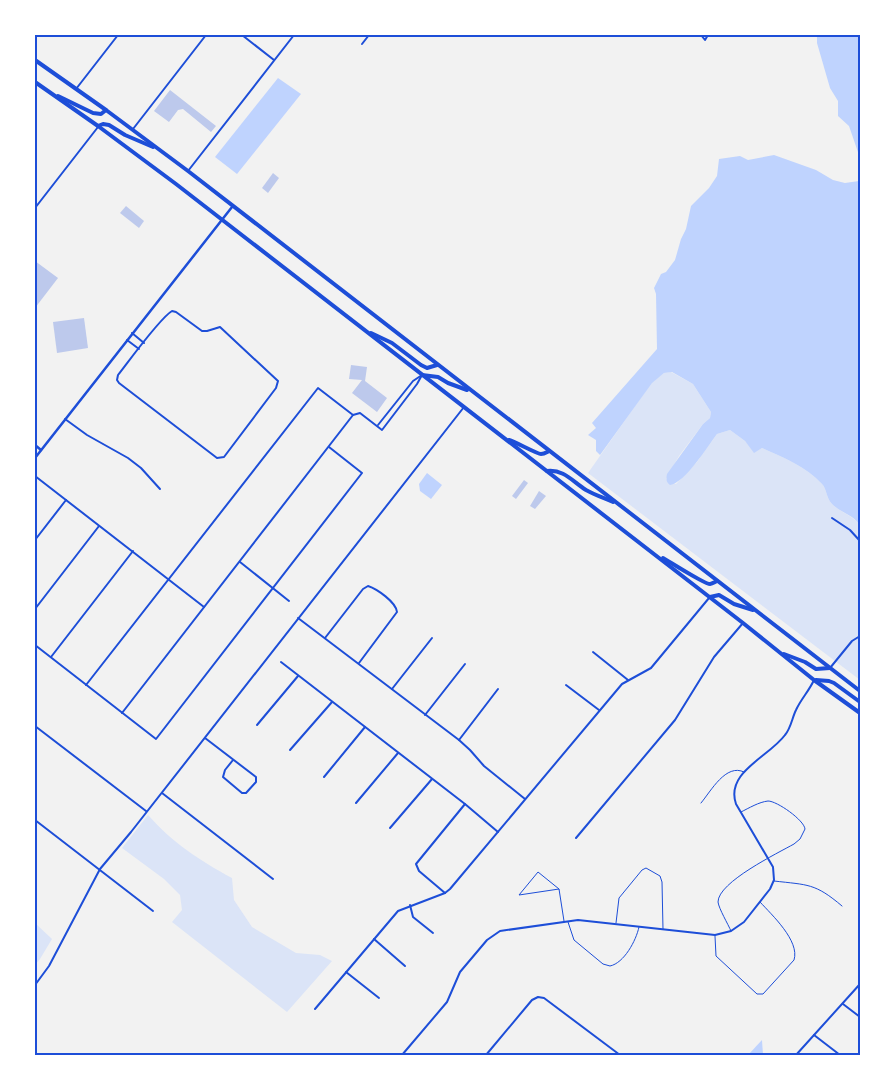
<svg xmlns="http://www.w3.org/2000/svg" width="895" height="1090" viewBox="0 0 895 1090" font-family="Jost,sans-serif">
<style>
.green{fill:#dbe4f7}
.water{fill:#bfd3fe}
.building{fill:#bdc9ec}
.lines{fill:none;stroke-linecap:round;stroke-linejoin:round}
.service{stroke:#1d4ed8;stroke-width:1}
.minor{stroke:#1d4ed8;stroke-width:2}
.tertiary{stroke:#1d4ed8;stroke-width:2.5}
.trunk{stroke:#1d4ed8;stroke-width:4}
.neatline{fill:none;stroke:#1d4ed8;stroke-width:2}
</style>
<rect width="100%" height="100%" fill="#f2f2f2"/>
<!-- green -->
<g class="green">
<path d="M671 372 693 384 711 412 710 418 703 424 679 456 666 479 676 484 697 462 717 434 730 430 745 441 754 452 762 448C782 457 807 467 822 484 827 489 826 498 832 504 841 513 852 515 860 525V680L588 473 652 382 664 373Z"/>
<path d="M148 815C173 843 199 860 232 878L234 900 252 927 296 953 320 955 332 961 287 1012 172 922 182 910 180 895 164 879 122 848Z"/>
<path d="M35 923 52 939 40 959 35 965Z"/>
</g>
<!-- water -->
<g class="water">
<path d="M817 35H860V158L849 126 838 116V101L830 88 817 43Z"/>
<path d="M278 78 301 94 237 174 215 157Z"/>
<path d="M774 155 816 170 833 180 845 183 859 181 860 179V525C852 514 841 513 832 504 826 498 827 489 822 484 807 467 782 457 762 448L754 453 745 441 730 430 717 434C708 446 685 483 670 485 666 482 666 479 667 474L703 424 710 418 711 412 693 384 672 372 664 373 652 383 600 455 596 451V440L588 435 596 428 592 423 657 349 656 294 654 288 661 274 666 272 675 260 681 239 686 229 691 206 709 188 717 176 719 159 740 156 748 160Z"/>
<path d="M427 473 442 485 431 499 420 491 419 484Z"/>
<path d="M762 1040 763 1055H748Z"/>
</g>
<!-- building -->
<g class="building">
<path d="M170 90 216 126 211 132 183 109 178 110 169 122 154 111Z"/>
<path d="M273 173 279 178 268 193 262 188Z"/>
<path d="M126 206 144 221 139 228 120 213Z"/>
<path d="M35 261 58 278 35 308Z"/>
<path d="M84 318 88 348 57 353 53 322Z"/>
<path d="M351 365 367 367 365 381 387 398 377 412 352 393 362 380 349 379Z"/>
<path d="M524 480 528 483 516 499 512 496Z"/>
<path d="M539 491 546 496 535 509 530 506Z"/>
</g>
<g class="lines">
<!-- service -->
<g class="service">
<path d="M701 803C711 791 726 763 744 772"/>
<path d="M774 881C808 885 815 883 842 906"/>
<path d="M559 889 538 872 519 895 559 889 564 921"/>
<path d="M568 922 574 940 603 964 610 966C624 963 636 941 639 927"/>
<path d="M616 923 619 898 642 870 646 868 660 876 662 882 663 929"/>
<path d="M731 931C728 924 719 909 718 902 718 882 778 853 794 844L800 839 805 829C804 820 777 801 768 801 759 802 749 808 741 812"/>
<path d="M715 936 716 956 757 994H763L794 960C800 941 772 915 760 902"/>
</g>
<!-- minor -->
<g class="minor">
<path d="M242 35 274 60"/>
<path d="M701 35 705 40 708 35"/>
<path d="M362 44 369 35"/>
<path d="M76 89 118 35"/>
<path d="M133 129 206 35"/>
<path d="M188 171 294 35"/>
<path d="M35 208 98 127"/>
<path d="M172 311 176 312 202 331H207L220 327 278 381 276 388 224 457 217 458 119 383 117 380 118 375C129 361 160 318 172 311Z"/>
<path d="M132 333 144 343"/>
<path d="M127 340 139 349"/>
<path d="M65 419 87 435 128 458 141 468 160 489"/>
<path d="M378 425 413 381 422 375"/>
<path d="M35 476 204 607"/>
<path d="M832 518 850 530 860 541"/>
<path d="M35 540 66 500"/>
<path d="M240 562 289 601"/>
<path d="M35 609 99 526"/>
<path d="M298 618 459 740 470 750 484 766 525 799"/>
<path d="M325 638 363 589 368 586C377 589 396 602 397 612L359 663"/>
<path d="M35 645 156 739 362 473 329 447"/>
<path d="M593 652 628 680"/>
<path d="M51 657 133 551"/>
<path d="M281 662 465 804 498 832"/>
<path d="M830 668 852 641 860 636"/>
<path d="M86 685 318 388 353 415 360 413 382 430 417 384 422 375"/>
<path d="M566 685 599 710"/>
<path d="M392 689 432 638"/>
<path d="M122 713 353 415"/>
<path d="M425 715 465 664"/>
<path d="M257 725 298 676"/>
<path d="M35 726 146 811"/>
<path d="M205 738 256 777V782L246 793H242L223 777 225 770 233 760"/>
<path d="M459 740 498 689"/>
<path d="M290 750 332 702"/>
<path d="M324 777 365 727"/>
<path d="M162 793 273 879"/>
<path d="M356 803 398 753"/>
<path d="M35 820 153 911"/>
<path d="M390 828 432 779"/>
<path d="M576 838 675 720 714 657 743 623"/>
<path d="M445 893 419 871 416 864 465 804"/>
<path d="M410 905 413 917 433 933"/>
<path d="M374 939 405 966"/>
<path d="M346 972 379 998"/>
<path d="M35 985 49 966 100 869 131 832 464 407"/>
<path d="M843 1004 860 1017"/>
<path d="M315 1009 398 911 445 893 450 889 622 684 651 668 709 598"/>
<path d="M814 1035 840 1055"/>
<path d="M402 1055 447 1002 460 972 487 940 500 931 578 920 715 935 731 931 744 922 770 889 774 880 773 867 736 804C725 772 769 757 785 735 791 728 792 718 796 710 801 699 809 691 814 680"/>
<path d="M486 1055 532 1000 538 997 544 998 620 1055"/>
<path d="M796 1055 860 984"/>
</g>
<!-- tertiary -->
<g class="tertiary">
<path d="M35 445 41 450"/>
<path d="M35 458 232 207"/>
</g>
<!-- trunk -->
<g class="trunk">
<path d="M35 60 106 110 188 171 860 691"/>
<path d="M35 82 98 126 176 184 743 623 814 680 860 713"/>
<path d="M58 96 93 113 101 114 106 110"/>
<path d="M98 126 103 124 109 125 125 135 153 147"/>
<path d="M371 333 392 343 421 365 427 368 437 365"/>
<path d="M422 375 438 377 448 383 467 390"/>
<path d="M509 440C516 442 537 454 541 454 544 454 547 452 549 451"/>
<path d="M547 471C564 469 573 482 586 490 595 495 604 498 613 502"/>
<path d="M663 558C670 562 706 585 710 584 711 584 717 581 717 581"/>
<path d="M710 597 719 595 734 604 753 610"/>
<path d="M784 654 805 662 816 669 830 668"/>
<path d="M816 680 829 681 834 683 860 702"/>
</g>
</g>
<!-- border -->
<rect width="895" height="1090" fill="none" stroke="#ffffff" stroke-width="72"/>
<rect x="36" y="36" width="823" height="1018" class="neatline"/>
</svg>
